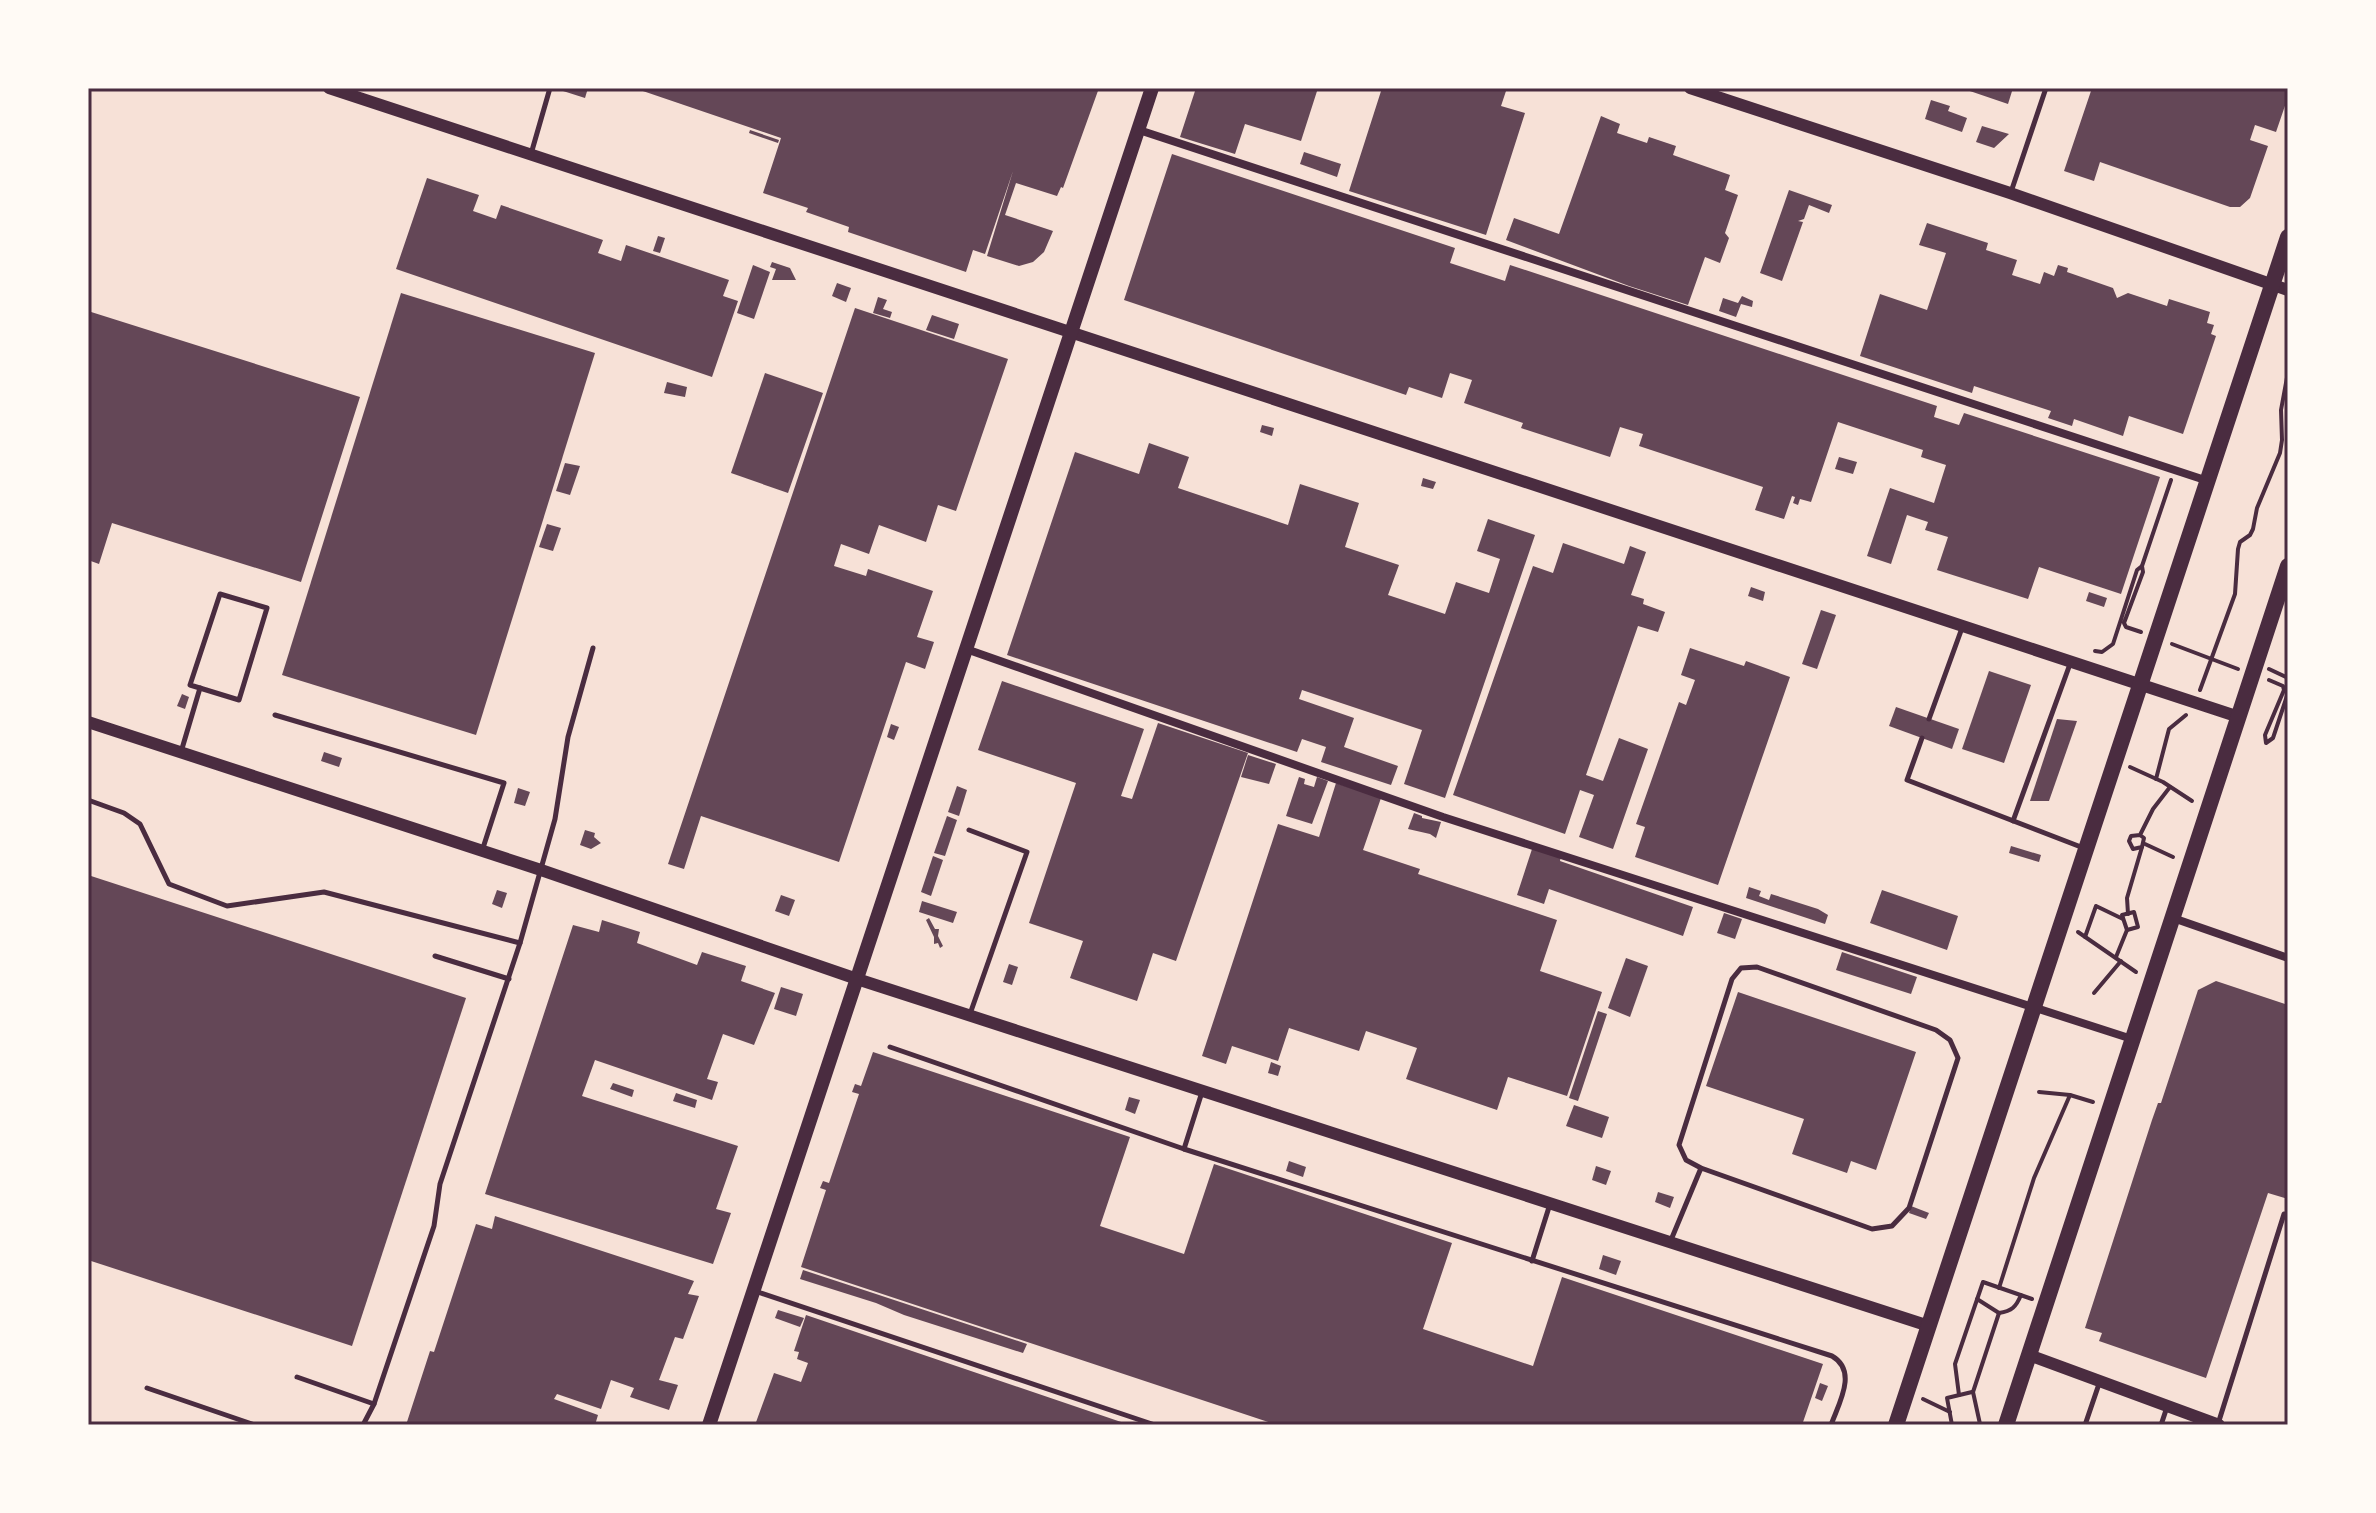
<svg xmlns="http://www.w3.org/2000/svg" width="2376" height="1513" viewBox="0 0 2376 1513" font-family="Lato,sans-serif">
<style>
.building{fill:#644757}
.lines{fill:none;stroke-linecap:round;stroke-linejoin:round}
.path{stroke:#4a2c40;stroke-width:4}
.service{stroke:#4a2c40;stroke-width:5}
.minor{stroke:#4a2c40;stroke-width:8}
.tertiary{stroke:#4a2c40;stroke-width:12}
.secondary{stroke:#4a2c40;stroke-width:14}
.trunk{stroke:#4a2c40;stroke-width:16}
.neatline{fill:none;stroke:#4a2c40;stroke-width:3}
</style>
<rect width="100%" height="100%" fill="#f7e1d7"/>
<!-- building -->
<g class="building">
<path d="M564 88H588L585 98 563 91Z"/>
<path d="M634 88H1099L1063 188 1061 187 1057 196 1016 183 1005 215 1053 231 1044 252 1033 262 1019 266 987 256 1013 171 985 254 973 250 966 272 848 232 849 227 806 212 808 208 763 193 781 138Z"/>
<path d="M1196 88H1318L1301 141 1245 124 1235 154 1180 137Z"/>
<path d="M1382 88H1507L1501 106 1525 113 1486 235 1349 191Z"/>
<path d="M1961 88H2013L2008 104Z"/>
<path d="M2092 88H2288V97L2276 132 2255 125 2250 140 2268 146 2250 198 2240 207H2230L2100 162 2094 181 2064 171Z"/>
<path d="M1931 100 1950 106 1948 111 1967 118 1962 132 1925 119Z"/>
<path d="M1601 116 1620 124 1617 133 1647 143 1649 137 1676 146 1673 155 1730 175 1725 190 1738 195 1725 233 1729 238 1720 263 1705 257 1688 305 1629 286 1506 240 1514 218 1559 234Z"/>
<path d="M1982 126 1992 129 2009 134 1994 148 1976 142Z"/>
<path d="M750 130 779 140 778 143 749 133Z"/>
<path d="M1304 152 1341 164 1337 177 1300 164Z"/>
<path d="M1172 154 1455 248 1450 263 1505 281 1510 265 1937 406 1934 417 1959 425 1964 413 2160 477 2121 594 2039 567 2028 599 1937 570 1948 537 1925 530 1928 522 1907 515 1891 564 1867 556 1890 488 1934 503 1946 465 1921 457 1923 450 1838 422 1811 502 1800 499 1798 505 1793 503 1795 497 1792 496 1784 519 1755 510 1763 487 1639 446 1643 434 1620 427 1610 457 1521 428 1523 423 1464 403 1472 380 1450 373 1442 398 1409 387 1406 395 1124 300Z"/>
<path d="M427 178 479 195 473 211 496 219 501 205 603 240 598 253 621 261 626 245 729 280 723 296 738 301 712 377 396 269Z"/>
<path d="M1789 190 1832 205 1829 213 1809 205 1804 219 1798 221 1803 222 1782 281 1760 273Z"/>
<path d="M1927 223 1988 243 1986 250 2017 260 2012 275 2040 284 2044 272 2054 276 2058 265 2068 268 2067 272 2113 288 2117 298 2128 293 2167 306 2169 299 2210 312 2207 323 2214 325 2211 334 2216 336 2183 434 2129 416 2123 436 2074 419 2072 426 2048 418 2051 411 1974 386 1972 393 1860 356 1880 294 1927 310 1946 253 1919 245Z"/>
<path d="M658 236 665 238 660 253 653 251Z"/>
<path d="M772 262 790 268 796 280H772L776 269 770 267Z"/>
<path d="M753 265 770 272 754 319 737 313Z"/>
<path d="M837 283 851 288 846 302 832 296Z"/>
<path d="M401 293 595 353 476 735 282 675Z"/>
<path d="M1742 296 1753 301 1752 307 1741 304 1736 317 1719 311 1723 298 1738 303Z"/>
<path d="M878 297 887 300 883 309 892 312 890 318 873 313Z"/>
<path d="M855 308 1008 359 956 511 938 505 926 542 879 525 869 554 841 544 834 566 866 576 868 569 933 591 917 637 934 642 925 669 906 662 839 862 701 816 684 869 668 864Z"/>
<path d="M88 311 360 397 301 582 112 523 99 564 88 560Z"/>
<path d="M932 315 959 324 954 339 926 330Z"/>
<path d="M765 373 823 393 788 493 731 473Z"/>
<path d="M667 382 687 387 685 397 664 393Z"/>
<path d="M1262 425 1274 428 1272 436 1260 432Z"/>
<path d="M1149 443 1189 457 1178 488 1288 525 1300 484 1359 503 1345 547 1399 565 1388 595 1445 614 1456 582 1489 593 1500 559 1477 551 1488 519 1535 535 1445 798 1404 784 1422 730 1302 690 1299 699 1354 718 1344 747 1398 766 1391 785 1321 762 1326 747 1302 739 1297 752 1007 655 1075 452 1139 474Z"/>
<path d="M1839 457 1857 462 1853 474 1835 469Z"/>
<path d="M565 463 580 466 570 495 556 491Z"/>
<path d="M1423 478 1436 482 1433 489 1421 486Z"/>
<path d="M547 524 561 528 553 551 539 547Z"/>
<path d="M1563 543 1624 564 1630 546 1646 552 1631 595 1644 599 1643 604 1665 612 1658 632 1638 626 1586 775 1603 781 1619 738 1648 749 1613 849 1579 837 1594 795 1580 790 1565 834 1453 795 1533 566 1553 573Z"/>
<path d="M1751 587 1765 592 1763 601 1748 596Z"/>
<path d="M2089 592 2107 598 2104 607 2086 601Z"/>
<path d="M1821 610 1836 615 1817 669 1802 664Z"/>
<path d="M1690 648 1744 666 1746 661 1790 677 1718 885 1635 857 1645 827 1636 824 1679 702 1686 705 1695 680 1681 675Z"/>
<path d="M1989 671 2031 685 2004 763 1962 749Z"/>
<path d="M1002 681 1144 729 1121 796 1132 799 1158 723 1248 753 1176 961 1153 953 1137 1001 1070 978 1083 941 1029 923 1076 783 978 750Z"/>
<path d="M182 694 189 697 185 709 177 706Z"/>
<path d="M1896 707 1959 729 1952 749 1889 726Z"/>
<path d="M2057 719 2077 721 2049 801H2030Z"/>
<path d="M891 724 899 727 894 740 887 737Z"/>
<path d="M324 752 342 758 339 767 321 761Z"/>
<path d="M1248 755 1276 764 1269 784 1241 777Z"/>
<path d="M1299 777 1305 779 1304 784 1314 787 1317 777 1328 781 1312 824 1286 816Z"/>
<path d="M1336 783 1381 798 1363 850 1420 869 1418 874 1557 920 1540 971 1602 992 1567 1096 1508 1077 1497 1110 1406 1079 1417 1048 1366 1031 1359 1051 1289 1028 1278 1061 1232 1046 1226 1064 1202 1056 1278 824 1319 837Z"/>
<path d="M957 786 967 790 959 816 948 812Z"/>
<path d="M518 788 530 792 525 806 514 803Z"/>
<path d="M1414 813 1422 816V818L1441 822 1436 838 1430 834 1408 829Z"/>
<path d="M947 816 957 820 945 856 934 853Z"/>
<path d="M585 830 595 833 594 837 601 843 591 849 580 845Z"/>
<path d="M1533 846 1561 856 1560 861 1693 907 1683 936 1549 889 1544 904 1517 895Z"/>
<path d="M2011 846 2041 855 2039 862 2009 853Z"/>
<path d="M933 856 943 860 931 896 921 892Z"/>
<path d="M88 875 466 998 352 1346 88 1260Z"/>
<path d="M1749 887 1761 891 1759 896 1769 900 1771 894 1818 909 1828 915 1825 924 1746 898Z"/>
<path d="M497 890 507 893 502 908 492 904Z"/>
<path d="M1882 890 1958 916 1947 950 1870 923Z"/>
<path d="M781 895 795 900 789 916 775 911Z"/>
<path d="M922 901 957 912 953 923 919 912Z"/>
<path d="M1724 913 1742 919 1735 939 1717 933Z"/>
<path d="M929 918 935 929H939L938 936 943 946 940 948 938 943 934 944V937L926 920Z"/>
<path d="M602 920 640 932 637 943 697 965 702 952 746 966 741 981 775 993 754 1045 723 1034 707 1079 718 1082 712 1100 595 1060 582 1096 738 1146 716 1209 731 1213 713 1264 485 1194 573 925 599 932Z"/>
<path d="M1842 952 1917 977 1911 994 1836 970Z"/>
<path d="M1626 958 1648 966 1630 1017 1608 1008Z"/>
<path d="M1009 964 1018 967 1012 985 1003 982Z"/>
<path d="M2216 981 2288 1005V1199L2268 1193 2206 1378 2099 1341 2102 1333 2085 1328 2152 1120 2158 1103H2161L2198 990Z"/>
<path d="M781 987 803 994 796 1016 774 1009Z"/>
<path d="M1738 992 1916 1052 1876 1170 1851 1161 1847 1173 1792 1154 1804 1119 1706 1086Z"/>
<path d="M1598 1011 1607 1014 1578 1101 1569 1098Z"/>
<path d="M873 1052 1130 1137 1100 1226 1184 1254 1214 1164 1452 1243 1423 1329 1533 1366 1562 1277 1823 1364 1802 1425H1277L801 1267 826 1190 820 1188 823 1181 829 1183 859 1094 852 1092 855 1084 861 1086Z"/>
<path d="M1271 1062 1281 1066 1278 1076 1268 1073Z"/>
<path d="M613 1083 634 1090 632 1097 610 1089Z"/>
<path d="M676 1093 697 1100 695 1108 673 1101Z"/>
<path d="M1129 1097 1140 1100 1135 1114 1125 1110Z"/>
<path d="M1574 1105 1609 1117 1602 1138 1566 1126Z"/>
<path d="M1289 1161 1306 1167 1303 1177 1286 1171Z"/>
<path d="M1596 1166 1611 1171 1606 1185 1592 1180Z"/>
<path d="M1658 1192 1674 1197 1670 1208 1655 1202Z"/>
<path d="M1911 1206 1929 1213 1926 1219 1909 1213Z"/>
<path d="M495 1216 694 1281 688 1294 699 1296 683 1339 675 1337 659 1380 678 1385 669 1410 630 1397 634 1388 611 1380 601 1409 557 1394 554 1399 598 1415 595 1425H406L430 1351 434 1352 476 1224 492 1229Z"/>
<path d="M1603 1255 1621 1261 1616 1275 1599 1269Z"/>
<path d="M803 1270 873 1293 1027 1344 1023 1353 904 1315 876 1303 800 1279Z"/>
<path d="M778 1310 804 1318 800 1327 775 1318Z"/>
<path d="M806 1315 1127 1424 1126 1425H755L774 1373 801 1382 808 1363 797 1359 799 1352 794 1351Z"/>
<path d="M1820 1383 1828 1386 1822 1401 1815 1398Z"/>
</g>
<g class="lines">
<!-- path -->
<g class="path">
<path d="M2142 566 2171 480"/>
<path d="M2172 644 2238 669"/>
<path d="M2095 651 2102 652 2113 644 2137 570 2142 566 2143 572 2124 623 2126 627 2141 632"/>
<path d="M2269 669 2288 678"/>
<path d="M2269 680 2283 686 2284 690 2265 735 2266 743 2273 738 2288 693"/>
<path d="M2200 690 2235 594 2238 549 2240 542 2250 535 2253 529 2257 508 2280 453 2282 440 2281 410 2288 372"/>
<path d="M2130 767 2163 782 2192 801"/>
<path d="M2156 779 2169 729 2186 715"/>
<path d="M2140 835 2144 838 2142 847 2133 849 2129 841 2131 836 2140 835 2153 809 2170 787"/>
<path d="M2145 844 2173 857"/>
<path d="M2134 912 2138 927 2127 930 2122 915Z"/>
<path d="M2128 914 2127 898 2142 847"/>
<path d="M2078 932 2136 972"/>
<path d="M2085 937 2096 906 2123 919"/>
<path d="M2116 957 2127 930"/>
<path d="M2094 993 2121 961"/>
<path d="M2039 1092 2070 1095 2093 1102"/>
<path d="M1999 1288 2034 1178 2070 1095"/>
<path d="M1977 1299 1999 1313C2012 1311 2016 1307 2021 1295"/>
<path d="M1959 1395 1955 1364 1983 1282 2032 1299"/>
<path d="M1923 1399 1950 1412"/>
<path d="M1980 1424 1973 1392 1999 1313"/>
<path d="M1952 1425 1947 1398 1972 1392"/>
</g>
<!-- service -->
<g class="service">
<path d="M531 154 550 88"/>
<path d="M2011 192 2046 88"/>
<path d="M220 594 267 608 239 700 190 685Z"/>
<path d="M275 715 504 783 482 851"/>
<path d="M1929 719 1962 628"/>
<path d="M1922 738 1907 780 2081 847"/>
<path d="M181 752 200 688"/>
<path d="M88 800 124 813 140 824 169 884 227 906 324 892 520 943"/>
<path d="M2013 821 2070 664"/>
<path d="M969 830 1027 852 970 1014"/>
<path d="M435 956 509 979"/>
<path d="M890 1047 1184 1149 1202 1092"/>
<path d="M1184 1149 1832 1356C1858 1371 1839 1403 1831 1425"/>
<path d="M1671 1240 1701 1168 1872 1229 1892 1226 1909 1208 1958 1058 1950 1040 1936 1030 1757 967 1741 968 1732 979 1679 1145 1686 1160 1701 1168"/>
<path d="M1532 1261 1550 1204"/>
<path d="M755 1291 1155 1425"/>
<path d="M297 1377 374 1404"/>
<path d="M147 1388 255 1425"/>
<path d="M2218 1424 2284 1214"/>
<path d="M363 1425 374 1404 434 1226 440 1184 520 943 555 819 568 737 593 648"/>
<path d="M2085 1425 2100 1381"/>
<path d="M2161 1425 2167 1407"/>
</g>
<!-- minor -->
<g class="minor">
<path d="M1139 130 2208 481"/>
<path d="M966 649 1443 817 2132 1039"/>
<path d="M2173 918 2288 958"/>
</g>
<!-- tertiary -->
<g class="tertiary">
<path d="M329 88 2239 717"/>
<path d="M1690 88 2010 193 2288 290"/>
<path d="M88 722 541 870 857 979 1929 1326"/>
<path d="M2029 1355 2219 1425"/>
</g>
<!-- secondary -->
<path class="secondary" d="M709 1425 1152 88"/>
<!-- trunk -->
<g class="trunk">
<path d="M1896 1425 2288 237"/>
<path d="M2006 1425 2288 566"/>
</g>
</g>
<!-- border -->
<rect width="2376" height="1513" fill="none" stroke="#fffaf5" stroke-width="180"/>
<rect x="90" y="90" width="2196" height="1333" class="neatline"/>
</svg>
